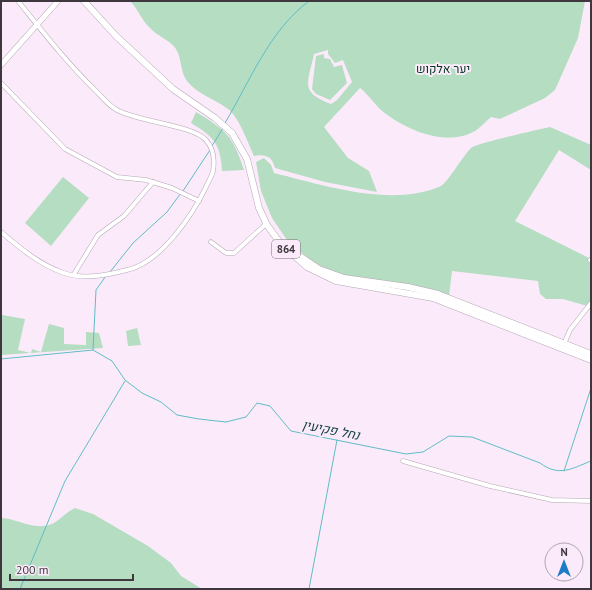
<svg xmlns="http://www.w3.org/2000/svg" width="592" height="590" viewBox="0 0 592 590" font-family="'PT Sans',Heebo,sans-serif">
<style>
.green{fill:#b4ddc2;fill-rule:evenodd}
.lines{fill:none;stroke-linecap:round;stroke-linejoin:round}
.stream{stroke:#60bcc5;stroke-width:1}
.minor-casing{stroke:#b5a6b4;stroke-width:5}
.tertiary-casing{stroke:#b5a6b4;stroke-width:6}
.primary-casing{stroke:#b5a6b4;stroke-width:7}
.minor{stroke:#fff;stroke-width:4}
.tertiary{stroke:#fff;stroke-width:5}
.primary{stroke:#fff;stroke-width:6}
.labels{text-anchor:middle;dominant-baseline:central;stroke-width:4;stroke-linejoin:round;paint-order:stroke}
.shield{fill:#fbebfa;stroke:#776e76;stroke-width:1}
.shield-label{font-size:11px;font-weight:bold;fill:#3e383e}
.park-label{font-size:12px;fill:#02381e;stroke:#fbebfa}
.water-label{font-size:13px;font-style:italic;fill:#123e41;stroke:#fbebfa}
</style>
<rect width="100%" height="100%" fill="#fbebfa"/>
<!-- green -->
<g class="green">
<path d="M130 1H585L578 38 555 90 545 98 500 119 491 117C486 121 480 128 475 131 447 147 409 131 386 114 376 107 369 95 360 88L324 127 348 158 369 171 377 192 325 182 275 168C272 156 265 154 254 156 248 143 239 117 228 109 215 99 197 94 187 81 180 71 182 59 176 49 170 40 157 36 150 28 142 21 138 9 130 1ZM328 50V54L335 63 343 60 352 82 337 100 331 104C299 92 308 83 314 54Z"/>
<path d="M324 54V58L330 59 334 67 342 65 347 83 330 100 316 94 312 89 316 56Z"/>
<path d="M196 112C226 130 233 136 244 170L222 171C221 144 213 136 191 123Z"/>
<path d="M550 127 591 145V170L559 150 515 221 591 259V307L563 299H546L540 294 538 281 452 271 449 296 339 275 319 266 289 243 272 218 261 191 256 162 264 158 271 165 274 173C323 185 392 208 441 186 447 183 463 156 471 148 477 143 537 130 550 127Z"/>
<path d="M63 177 89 198 51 246 25 223Z"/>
<path d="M2 315 25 319 18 350 31 353 32 349 41 352 49 324 64 328V344L86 345V332L99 333 103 348 1 355Z"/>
<path d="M137 328 141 345 128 346 126 331Z"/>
<path d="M75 508 93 514 148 546 171 563 181 576 202 589H1V518C20 519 34 532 54 523 61 519 66 512 75 508Z"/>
</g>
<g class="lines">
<!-- stream -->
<g class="stream">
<path d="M225 123C250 81 269 31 309 1"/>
<path d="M212 146 223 128"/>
<path d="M183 191 210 150"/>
<path d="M110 272 133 243 167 212 181 193"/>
<path d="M93 350 96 290 106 276"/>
<path d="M1 359 93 350 112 361 125 380 142 393 161 402 177 415 199 419 226 422 246 417 257 403 270 406 291 431 406 454 423 452 449 436 472 437 540 463C559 477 571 469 591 461"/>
<path d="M564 471 591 388"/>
<path d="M20 589 65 481 125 381"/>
<path d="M309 589 337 440"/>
</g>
<!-- minor casing -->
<g class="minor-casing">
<g id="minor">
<path d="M1 83 65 149 117 177 146 180 172 188 199 201"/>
<path d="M1 232C20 248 40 265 64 273 84 280 107 275 127 270 160 263 192 216 206 187 208 182 212 176 213 171 215 159 214 149 206 140 192 125 139 122 117 110 109 106 102 97 95 90 67 63 43 32 18 1"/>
<path d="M211 242 226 253H234L266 224"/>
<path d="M590 260 591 261"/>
<path d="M74 274 98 235 124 216 153 182"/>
<path d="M564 344 570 330 591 303"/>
<path d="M403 461 490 486 552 500 591 501"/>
</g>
</g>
<!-- tertiary casing -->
<g class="tertiary-casing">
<path id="tertiary" d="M1 65 58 1"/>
</g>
<!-- primary casing -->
<g class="primary-casing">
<g id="primary">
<path d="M84 1 116 36 173 89 215 118 232 133 247 159 259 208 267 225 281 244 307 267 336 281 433 298 591 360"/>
<path d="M301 257 319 269 344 278 408 287 438 294 591 354"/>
</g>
</g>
<!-- minor -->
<use href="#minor" class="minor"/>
<!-- tertiary -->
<use href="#tertiary" class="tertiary"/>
<!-- primary -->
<use href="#primary" class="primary"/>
</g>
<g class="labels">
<!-- shield labels -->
<rect class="shield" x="272" y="240" width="28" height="18" rx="3"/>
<g class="shield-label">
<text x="286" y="249">864</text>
</g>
<!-- park labels -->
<g class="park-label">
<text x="443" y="68">יער אלקוש</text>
</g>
<!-- water labels -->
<g class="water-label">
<text transform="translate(331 430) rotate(11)">נחל פקיעין</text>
</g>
</g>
<!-- border -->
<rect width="592" height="590" fill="none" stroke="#3e383e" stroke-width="4"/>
<!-- north arrow -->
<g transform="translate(564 562)"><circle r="19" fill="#fbebfa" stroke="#afa3af"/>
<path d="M0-3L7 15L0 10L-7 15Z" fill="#1e7bc8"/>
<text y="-6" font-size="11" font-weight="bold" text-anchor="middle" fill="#3e383e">N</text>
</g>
<!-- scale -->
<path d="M10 574v6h123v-6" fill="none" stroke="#3e383e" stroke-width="2"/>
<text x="16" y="574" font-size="12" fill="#3e383e" stroke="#fbebfa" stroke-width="3" paint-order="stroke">200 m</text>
</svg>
